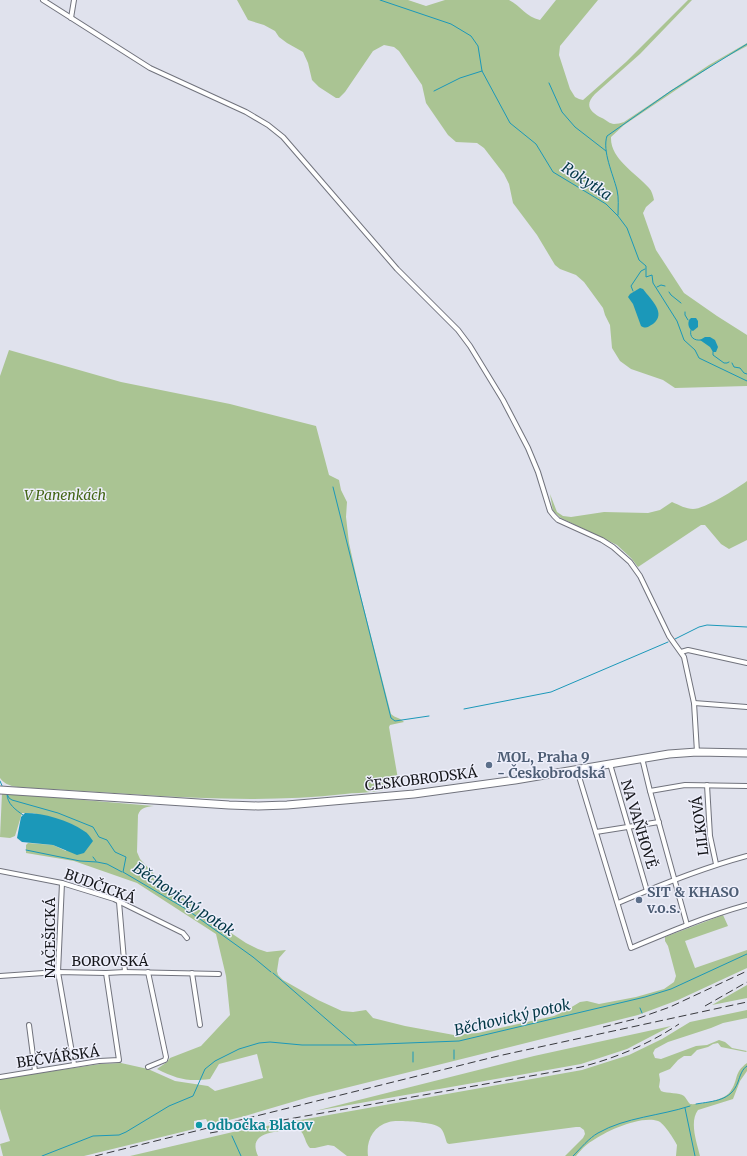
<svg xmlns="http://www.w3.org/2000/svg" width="747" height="1156" viewBox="0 0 747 1156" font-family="Merriweather,serif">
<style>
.green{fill:#aac493}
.water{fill:#1b98b9}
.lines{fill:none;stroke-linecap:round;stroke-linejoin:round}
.stream{stroke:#1b98b9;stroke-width:1}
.street-casing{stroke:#71737d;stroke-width:6}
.primary-casing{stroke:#71737d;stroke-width:9}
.street{stroke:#fff;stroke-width:4}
.primary{stroke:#fff;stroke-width:7}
.rail{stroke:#38393e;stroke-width:1;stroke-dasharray:8 4;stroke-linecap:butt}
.service-dot{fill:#5c6f8a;stroke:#eeeffb;stroke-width:1.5}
.culture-dot{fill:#0f9aa8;stroke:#eeeffb;stroke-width:1.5}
.labels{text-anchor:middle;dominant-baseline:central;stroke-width:3;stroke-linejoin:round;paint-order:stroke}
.park-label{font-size:14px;font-style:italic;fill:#426414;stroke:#eeeffb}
.service-label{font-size:14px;font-weight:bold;fill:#4e5e75;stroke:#eeeffb;text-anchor:start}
.street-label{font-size:14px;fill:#15161a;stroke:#eeeffb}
.culture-label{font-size:14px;font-weight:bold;fill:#0d838f;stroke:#eeeffb;text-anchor:start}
.water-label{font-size:15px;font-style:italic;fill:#033846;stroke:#eeeffb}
</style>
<rect width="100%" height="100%" fill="#e0e2ed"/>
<!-- green -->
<g class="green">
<path d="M237 0H408L426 6 445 0H509C521 6 526 17 540 20L556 0H598L560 46 559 55 570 89 575 97 579 99 583 100 626 62 688 0H692L640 54 595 94C584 105 590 112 602 118 606 120 610 124 614 124 617 124 621 123 624 122L709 65 747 43V46L719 61 624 125 611 137C610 159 636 173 649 188 652 191 653 196 654 200L646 207 643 213 656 250 684 293 717 316 747 335V386L675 388 663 380 631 369 620 361 612 348 610 325 605 315 603 308 584 282 576 275 560 269 555 265 537 235 513 203 509 184 504 174 484 148 477 143 456 142 448 135 426 103 422 85 399 51 394 47 384 45 373 51 345 92 339 98H336L319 87 312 80 308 63 303 52 287 43 279 37 275 31 264 25 248 20Z"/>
<path d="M9 350 121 382 230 404 316 426 329 475 339 480 341 490 347 502 346 517 349 543 360 593 391 714C395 718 401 718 404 722L390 725 389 727 399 785C383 793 363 792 345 794 241 806 135 793 31 788 20 787 7 788 0 778V376Z"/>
<path d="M747 481V540L729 549 721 544 705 525H701L638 567 631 558 617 545 561 518 553 511 550 494 557 512 563 516 571 517 604 512 648 513 660 510 672 502C679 505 686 509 693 509 705 509 736 489 747 481Z"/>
<path d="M2 793 154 806C146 807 141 807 138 815L137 852 140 859 153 873 216 923 246 943 258 949 267 952 286 950 279 958 277 971 278 975 283 980 318 1000 342 1011 353 1012 366 1010 373 1018 405 1026 454 1035 478 1033 554 1016 565 1011 580 1002 587 1001 599 1004 636 997 664 989 674 982 676 976 668 946 665 941V937L723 915 728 926 685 941 695 968 747 950V968L678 1000 638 1015 309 1097 245 1116 209 1125 206 1119 194 1121V1129L84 1156H3L0 1144 10 1141 0 1109V1079L100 1064 121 1063 148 1069 175 1081 208 1086 215 1091 263 1078 257 1054 219 1064 210 1079C188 1082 177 1079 157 1069L167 1062 170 1058 201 1046 230 1015 226 976 216 934 137 883 74 861 26 853V845L28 843 53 845 66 851 71 824 33 813H22L15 836 10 838 0 837Z"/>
<path d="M747 985V998L712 1005Z"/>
<path d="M747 1010V1018L723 1023 711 1028 668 1042 655 1049 653 1053 655 1058 661 1059 696 1046 707 1045 719 1040 725 1042 732 1048 747 1051 746 1052 721 1047 718 1043 713 1044 708 1047 697 1050 691 1056H684L678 1060 670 1069 660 1073 659 1074 660 1080 659 1087 661 1091C668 1094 679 1092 684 1096 686 1098 688 1102 690 1104 699 1105 725 1100 730 1092 739 1080 733 1073 747 1063V1071L740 1081 733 1099 698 1110C689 1122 697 1143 700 1156H676L677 1145C674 1139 664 1123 658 1121 641 1115 606 1131 592 1141 585 1145 581 1150 576 1156H565L583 1138 585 1134 584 1130 580 1127H576L449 1144 447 1143C445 1138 444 1130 439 1127 433 1123 424 1123 417 1122 410 1122 396 1120 389 1122 373 1126 366 1141 368 1156H347L334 1146 328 1145 315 1148H310C304 1142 305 1130 296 1129 280 1132 246 1130 258 1156H130L233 1132 582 1070 629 1055 662 1039 690 1022Z"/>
<path d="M671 1026 627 1049 581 1064 315 1111 534 1056Z"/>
</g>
<!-- water -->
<g class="water">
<path d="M640 288 643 289C651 300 667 313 653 324 648 327 646 329 641 326L633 304 628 297 630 294Z"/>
<path d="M691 318H696L698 321V327L693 331 691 330C688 327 687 321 691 318Z"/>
<path d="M705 337H710L715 340 718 347 716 352H713L710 347 700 340Z"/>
<path d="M25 813C44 813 68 820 84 831 88 833 90 837 93 841L84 853 77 855 53 845 22 842 17 838 21 817Z"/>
</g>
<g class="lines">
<!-- stream -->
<g class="stream">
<path d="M380 0 451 24 471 36 478 46 482 71 510 123 536 144 553 172 606 204 618 216 627 228 639 260 646 266V277L652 275 653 283 677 321 684 340 695 350 699 358 747 381"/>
<path d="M549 83 562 112 575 127 606 151"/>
<path d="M434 91 460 78 482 71"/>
<path d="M618 215C618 207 619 198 617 190 613 174 602 151 607 136L671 91 747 44"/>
<path d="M657 287 661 285 665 286"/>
<path d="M633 291 631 286 641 271 645 269"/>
<path d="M669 292 671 295 681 303"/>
<path d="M685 312V315L688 320"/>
<path d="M691 330C689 337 694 341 701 340"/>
<path d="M713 352V355L724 363H727L729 362"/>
<path d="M732 363 734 367 740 368 744 373 747 374"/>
<path d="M333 487 391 718 395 721 429 716"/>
<path d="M675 639 699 627 707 625 747 627"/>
<path d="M464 709 551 692 668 642"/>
<path d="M0 781 3 788"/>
<path d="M7 794 9 798 12 800 58 813 93 827 99 837 107 840 115 852 126 857 123 872 186 909 253 957 271 972"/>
<path d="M7 794C7 804 16 810 23 815"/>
<path d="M26 850 80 861 97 862 107 864 122 872"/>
<path d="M93 857 96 861"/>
<path d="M273 973 356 1045 459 1041 645 997 671 989 747 954"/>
<path d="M640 1008 642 1013"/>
<path d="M454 1050V1059"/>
<path d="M413 1052V1062"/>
<path d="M696 1104C714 1101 731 1101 738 1082 740 1076 742 1069 747 1066"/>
<path d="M685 1108 695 1156"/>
<path d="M232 1136 241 1156"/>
<path d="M42 1156 93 1136 119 1135 126 1132 169 1106 193 1096 205 1069 215 1061 239 1049 259 1043 270 1042 302 1045H356"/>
<path d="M573 1156C581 1148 589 1138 598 1133 626 1117 660 1116 690 1106"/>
</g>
<!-- street casing -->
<g class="street-casing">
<g id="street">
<path d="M43 0 150 68 246 112 268 125 283 137 397 269 458 330 470 346 503 400 528 448 538 472 550 511 554 516 558 520 602 540 613 547 630 562 640 576 669 636 684 657 694 703 697 752"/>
<path d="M71 18 74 0"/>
<path d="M681 652 688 650 747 663"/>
<path d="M694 703 747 707"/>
<path d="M642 758 650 791 687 925"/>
<path d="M610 764 647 891"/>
<path d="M577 770 631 948C669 932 707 916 747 905"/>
<path d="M707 785 710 836 716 864"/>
<path d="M650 791 685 785 747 786"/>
<path d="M596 832 659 822"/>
<path d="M0 871 62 883 114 899 183 933 187 938"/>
<path d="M62 883 58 972 74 1064"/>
<path d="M119 902 125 972"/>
<path d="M618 903C660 885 702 868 747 856"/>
<path d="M192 973 200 1025"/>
<path d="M0 976 58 972 106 973 125 972 219 974"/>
<path d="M29 1025 35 1071"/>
<path d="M148 1067 165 1060 166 1057 148 972"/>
<path d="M0 1077 99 1061 119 1060 106 973"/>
</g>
</g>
<!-- primary casing -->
<g class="primary-casing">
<path id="primary" d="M0 790 229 805 258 806 287 805 414 794 515 780 669 754 697 752 747 753"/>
</g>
<!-- street -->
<use href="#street" class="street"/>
<!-- primary -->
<use href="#primary" class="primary"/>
<!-- rail -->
<g class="rail">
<path d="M705 1006 747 982"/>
<path d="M603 1027 639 1018 670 1007 747 971"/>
<path d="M210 1133 581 1067C616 1058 649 1044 679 1024"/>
<path d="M95 1156 498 1056 747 1002"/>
</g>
</g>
<!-- markers -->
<g class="service-dot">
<circle cx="489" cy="765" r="4"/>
<circle cx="639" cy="900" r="4"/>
</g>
<circle class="culture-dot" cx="199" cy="1125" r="4"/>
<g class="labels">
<!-- park labels -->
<g class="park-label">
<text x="65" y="495">V Panenkách</text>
</g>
<!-- service labels -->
<g class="service-label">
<text x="497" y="757">MOL, Praha 9<tspan x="497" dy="16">- Českobrodská</tspan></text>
<text x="647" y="892">SIT &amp; KHASO<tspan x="647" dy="16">v.o.s.</tspan></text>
</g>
<!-- street labels -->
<g class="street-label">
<text transform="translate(421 779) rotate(-7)">ČESKOBRODSKÁ</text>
<text transform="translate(639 824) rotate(73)">NA VAŇHOVĚ</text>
<text transform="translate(700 826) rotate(-97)">LILKOVÁ</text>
<text transform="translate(100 886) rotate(20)">BUDČICKÁ</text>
<text transform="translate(50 938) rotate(-90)">NAČEŠICKÁ</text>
<text x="110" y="961">BOROVSKÁ</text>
<text transform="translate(58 1057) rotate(-8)">BEČVÁŘSKÁ</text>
</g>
<!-- culture labels -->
<g class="culture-label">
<text x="207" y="1125">odbočka Blatov</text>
</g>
<!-- water labels -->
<g class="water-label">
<text transform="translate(587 181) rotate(33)">Rokytka</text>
<text transform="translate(184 899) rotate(34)">Běchovický potok</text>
<text transform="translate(512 1017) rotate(-13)">Běchovický potok</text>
</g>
</g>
</svg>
